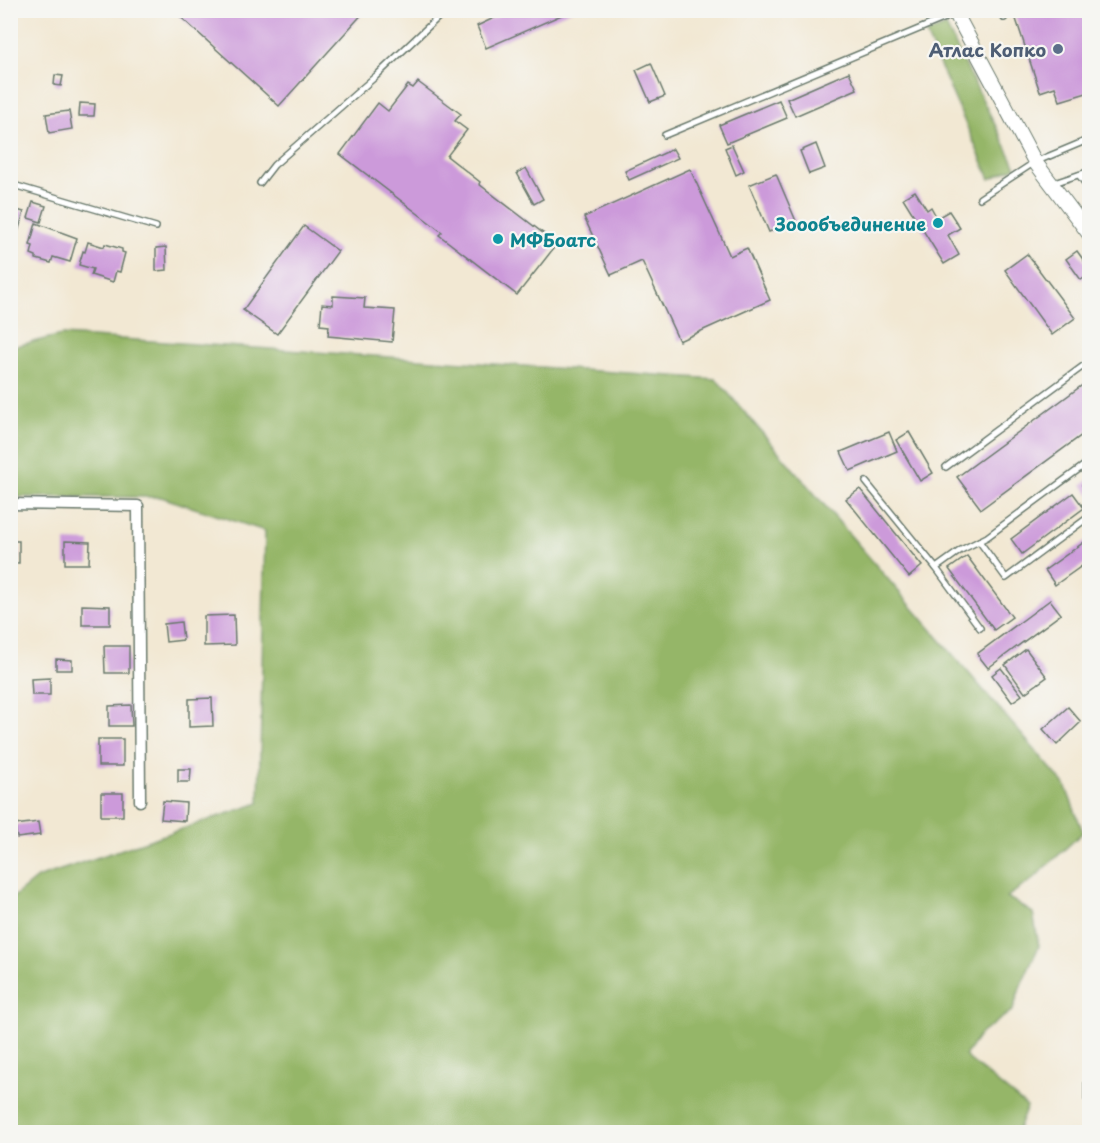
<svg xmlns="http://www.w3.org/2000/svg" width="1100" height="1143" viewBox="0 0 1100 1143" font-family="'Playpen Sans',sans-serif">
<style>
.forest{fill:#95b668;stroke:#5a7a4e;stroke-width:1.5}
.building{fill:#cc9ada}
.lines{fill:none;stroke-linecap:round;stroke-linejoin:round}
.service-casing{stroke:#69796c;stroke-width:8}
.minor-casing{stroke:#69796c;stroke-width:13}
.tertiary-casing{stroke:#69796c;stroke-width:16}
.service{stroke:#fff;stroke-width:5}
.minor{stroke:#fff;stroke-width:10}
.tertiary{stroke:#fff;stroke-width:14}
.service-dot{fill:#5c6f8a;stroke:#f6f6f2;stroke-width:2}
.culture-dot{fill:#0f9aa8;stroke:#f6f6f2;stroke-width:2}
.labels{text-anchor:middle;dominant-baseline:central;stroke-width:4.5;stroke-linejoin:round;paint-order:stroke}
.service-label{font-size:18px;font-weight:bold;fill:#4e5e75;stroke:#f6f6f2;text-anchor:end}
.culture-label{font-size:18px;font-weight:bold;fill:#0d838f;stroke:#f6f6f2;text-anchor:end}
</style>
<rect width="100%" height="100%" fill="#f6f6f2"/>
<filter id="ink" filterUnits="userSpaceOnUse"><feTurbulence type="fractalNoise" baseFrequency=".0167" numOctaves="2"/><feDisplacementMap in="SourceGraphic" scale="12" xChannelSelector="R" yChannelSelector="G"/><feConvolveMatrix kernelMatrix="1 2 1 2 8 2 1 2 1" color-interpolation-filters="sRGB"/></filter>
<filter id="wash" filterUnits="userSpaceOnUse"><feTurbulence type="fractalNoise" baseFrequency=".008" numOctaves="4" result="noise"/><feDisplacementMap in="SourceGraphic" scale="24" xChannelSelector="R" yChannelSelector="G"/><feGaussianBlur stdDeviation="1.35" result="paint"/><feColorMatrix in="noise" values="0 0 0 0 0 0 0 0 0 0 0 0 0 0 0 0 0 1.4 0 .05"/><feComposite in="paint" operator="in"/></filter>
<g filter="url(#wash)">
<rect width="100%" height="100%" fill="#f2e8d3"/>
<!-- forest -->
<g class="forest">
<path d="M946 26 1016 167 990 179 926 34Z"/>
<path d="M62 335 716 379 1065 785 1083 832 1032 880 1007 897 1033 913 1039 946 1020 988 1013 1010 980 1034 965 1056 1027 1107 1017 1132H11V899L37 878 259 803 265 531 161 497H11V347Z"/>
</g>
<g id="blocks">
<!-- building -->
<g class="building">
<path d="M173 10H366L279 106Z"/>
<path d="M511 10H573L486 48 477 26Z"/>
<path d="M1013 10H1090V92L1060 101 1055 87 1040 92Z"/>
<path d="M651 63 665 96 650 102 636 70Z"/>
<path d="M849 72 857 89 795 116 787 99Z"/>
<path d="M55 75 63 76 61 86 54 85Z"/>
<path d="M418 82 461 114 455 121 467 130 447 156 480 182 479 184 557 244 517 295 439 235 442 232 340 154 378 103 388 111 408 85 413 88Z"/>
<path d="M779 100 787 118 727 143 719 125Z"/>
<path d="M80 103 95 104 94 116H79Z"/>
<path d="M69 111 72 129 49 133 46 114Z"/>
<path d="M816 144 825 168 809 174 800 151Z"/>
<path d="M732 145 744 171 736 175 725 148Z"/>
<path d="M673 149 678 158 629 180 625 171Z"/>
<path d="M526 168 543 199 534 204 517 173Z"/>
<path d="M690 169 730 256 747 248 770 300 679 341 642 261 611 275 584 217Z"/>
<path d="M776 174 796 221 769 232 749 185Z"/>
<path d="M915 191 927 210 931 207 937 218 949 211 960 228 948 235 959 255 944 264 903 198Z"/>
<path d="M33 202 46 206 41 222 28 218Z"/>
<path d="M10 208 24 212 17 235 11 233Z"/>
<path d="M36 223 77 238 70 262 53 257 51 263 36 259V256L31 254 33 246 30 245Z"/>
<path d="M304 226 338 251 277 334 243 310Z"/>
<path d="M88 242 104 247 105 244 122 249V252L125 253 120 272 116 271 113 282 91 275 93 269 79 265 83 251 85 252Z"/>
<path d="M166 247 167 270 156 271V248Z"/>
<path d="M1077 251 1090 269V274L1081 280 1066 259Z"/>
<path d="M10 254 15 255 11 269H10Z"/>
<path d="M1027 254 1075 318 1052 335 1005 270Z"/>
<path d="M333 296 365 298 364 308 395 310 392 342 328 336 329 326 320 325 322 304 333 305Z"/>
<path d="M1088 381 1090 383V429L981 509 957 477Z"/>
<path d="M889 432 897 451 850 471 841 452Z"/>
<path d="M909 432 933 473 920 481 896 440Z"/>
<path d="M1090 479V495L1082 485Z"/>
<path d="M860 489 922 566 909 577 846 499Z"/>
<path d="M1073 493 1084 508 1022 554 1011 539Z"/>
<path d="M1090 538V560L1055 585 1045 570Z"/>
<rect x="10" y="541" width="9" height="22"/>
<path d="M65 541 90 542 89 564H65Z"/>
<path d="M967 556 1012 617 994 630 949 569Z"/>
<path d="M1050 600 1061 614 988 668 977 654Z"/>
<path d="M82 605 110 606V625H82Z"/>
<path d="M234 615 235 645 204 646V616Z"/>
<path d="M181 622 183 640 166 642 164 624Z"/>
<path d="M104 646H129V673H105Z"/>
<path d="M1026 649 1047 677 1025 693 1005 665Z"/>
<path d="M56 659 72 660V670H56Z"/>
<path d="M1001 668 1022 695 1012 702 992 675Z"/>
<path d="M50 678V695H32L31 679Z"/>
<path d="M212 698 213 726 189 727V699Z"/>
<path d="M131 705 132 726H109V706Z"/>
<path d="M1068 707 1081 722 1057 745 1043 729Z"/>
<rect x="98" y="739" width="25" height="27"/>
<path d="M178 769H191L190 782H178Z"/>
<rect x="101" y="793" width="22" height="23"/>
<path d="M163 801 186 803 185 821 161 819Z"/>
<path d="M38 822 40 835 17 838 15 825Z"/>
<path d="M1090 974V1104L1084 1100V981Z"/>
</g>
</g>
</g>
<g filter="url(#ink)">
<use href="#blocks" fill-opacity="0" stroke="#69796c" stroke-width="1.5"/>
<g class="lines">
<!-- service casing -->
<g class="service-casing">
<g id="service">
<path d="M1002 10 1004 18"/>
<path d="M665 135 955 14"/>
<path d="M1079 175 1090 190"/>
<path d="M260 183 274 165 376 76 446 10"/>
<path d="M1054 183 1090 171"/>
<path d="M10 184 156 227"/>
<path d="M980 198 1035 162 1090 139"/>
<path d="M946 467 1090 361"/>
<path d="M866 482 936 568"/>
<path d="M979 541 1006 578 1090 516"/>
<path d="M980 628 936 568 961 550 987 537 1090 461"/>
</g>
</g>
<!-- minor casing -->
<g class="minor-casing">
<path id="minor" d="M10 504 138 506 140 801"/>
</g>
<!-- tertiary casing -->
<g class="tertiary-casing">
<path id="tertiary" d="M954 10 1035 162 1090 235"/>
</g>
<!-- service -->
<use href="#service" class="service"/>
<!-- minor -->
<use href="#minor" class="minor"/>
<!-- tertiary -->
<use href="#tertiary" class="tertiary"/>
</g>
</g>
<!-- markers -->
<circle class="service-dot" cx="1058" cy="49" r="6"/>
<g class="culture-dot">
<circle cx="938" cy="223" r="6"/>
<circle cx="498" cy="239" r="6"/>
</g>
<g class="labels">
<!-- service labels -->
<g class="service-label">
<text x="1046" y="49">Атлас Копко</text>
</g>
<!-- culture labels -->
<g class="culture-label">
<text x="926" y="223">Зоообъединение</text>
<text x="510" y="239" text-anchor="start">МФБоатс</text>
</g>
</g>
<!-- margin -->
<rect width="1100" height="1143" fill="none" stroke="#f6f6f2" stroke-width="36"/>
</svg>
